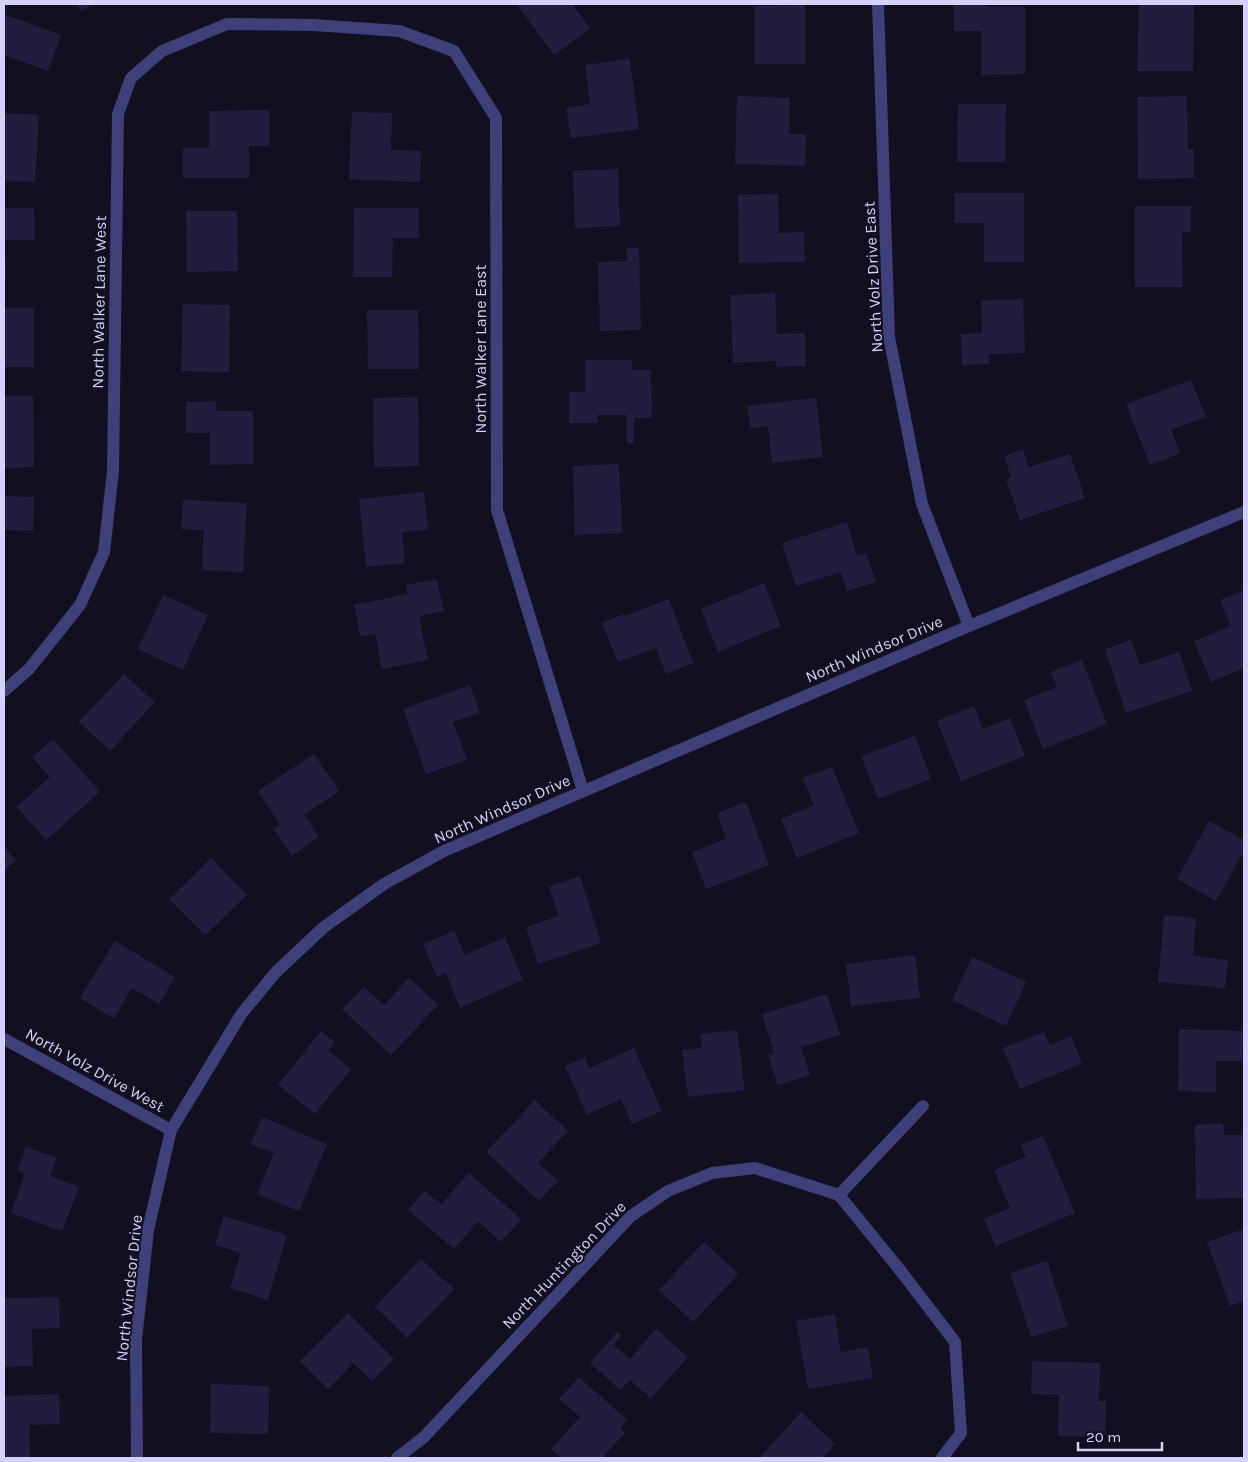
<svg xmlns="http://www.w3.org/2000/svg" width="1248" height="1462" viewBox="0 0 1248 1462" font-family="Karla,sans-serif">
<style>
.building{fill:#221d3f}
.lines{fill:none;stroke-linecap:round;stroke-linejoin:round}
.service{stroke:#3f3f7a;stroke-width:12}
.minor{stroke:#3f3f7a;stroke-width:12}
.labels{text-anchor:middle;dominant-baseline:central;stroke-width:4;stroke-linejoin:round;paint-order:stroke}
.street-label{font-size:16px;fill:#d5d2fa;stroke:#110f20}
</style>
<rect width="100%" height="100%" fill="#110f20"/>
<!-- building -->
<g class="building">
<path d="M76 4H93L82 11Z"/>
<path d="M521 4H572L590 28 554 55 518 6Z"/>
<path d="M954 4H986V7H1025V74L981 75V31H954Z"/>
<path d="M1139 4H1194L1193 71H1137Z"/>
<path d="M805 5V64H755V6Z"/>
<path d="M4 14 61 35 48 71 4 55Z"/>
<path d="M630 59 639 129 571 138 566 108 590 104 585 65Z"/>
<path d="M737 96 790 98 789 134H806L805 166 735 164Z"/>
<path d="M1187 96 1188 149H1194V178L1138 179 1137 97Z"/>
<path d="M958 104H1006L1005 162H957Z"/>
<path d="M269 110V146H249V178H183V148H209V111Z"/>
<path d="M352 112 392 113 391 150 421 151 420 182 349 179Z"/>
<path d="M4 113 39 115 35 182 4 181Z"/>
<path d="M618 169 620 226 575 228 573 171Z"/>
<path d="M955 193H1024V262H984V223H955Z"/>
<path d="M778 194 779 233 804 232 805 262 739 263 738 195Z"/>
<path d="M1135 206H1191V232H1182L1183 287H1135Z"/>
<path d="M4 208H34L35 240H4Z"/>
<path d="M354 208H419V238H393L392 277H353Z"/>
<path d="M186 211H237L238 271 187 272Z"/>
<path d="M4 246H5L6 278H4Z"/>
<path d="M627 248H639L641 330 600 331 598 262 627 261Z"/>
<path d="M775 293 777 334 805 333 806 366 776 367V361L733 363 730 295Z"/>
<path d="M1023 299 1025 353 989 354V364L962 365 961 334 982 333 981 301Z"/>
<path d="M183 304 230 305 229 372 181 371Z"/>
<rect x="4" y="308" width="30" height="59"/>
<path d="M367 310H418L419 369H368Z"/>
<path d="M585 360H632V370H651L652 418H634V443H627V415H597V423H569V392H585Z"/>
<path d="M1191 380 1206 417 1171 430 1180 453 1150 465 1126 404Z"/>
<path d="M4 396H33L34 467 4 468Z"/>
<path d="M418 397 419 466 374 467 373 398Z"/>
<path d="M816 398 823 457 772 463 768 426 750 428 747 406Z"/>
<path d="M216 401 217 411H253V464L210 465V433H186V402Z"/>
<path d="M1023 449 1029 467 1070 454 1085 498 1020 520 1006 479 1011 477 1004 456Z"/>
<path d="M619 464 622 533 575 535 573 466Z"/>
<path d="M424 492 428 530 402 532 405 563 366 567 359 499Z"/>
<path d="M4 496 34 497 33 531 4 530Z"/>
<path d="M183 500 247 503 243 572 202 570 204 530 181 529Z"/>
<path d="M847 522 857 556 866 553 876 582 847 591 841 572 796 586 782 543Z"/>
<path d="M437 579 444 611 419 616 428 660 382 669 375 634 360 636 354 605 408 594 406 585Z"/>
<path d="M764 583 781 626 718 652 701 609Z"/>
<path d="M1244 590V668L1211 682 1194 641 1231 626 1220 600Z"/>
<path d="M163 595 208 615 183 670 138 649Z"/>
<path d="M669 599 693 663 666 674 656 648 618 662 602 623 624 614 625 616Z"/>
<path d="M1131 640 1140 665 1179 652 1192 691 1126 713 1105 649Z"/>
<path d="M1082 660 1107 724 1043 749 1024 700 1057 687 1051 672Z"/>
<path d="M124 674 155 702 110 751 79 722Z"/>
<path d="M470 685 480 713 453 722 467 760 426 774 403 709Z"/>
<path d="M974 706 983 729 1010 718 1025 756 961 781 937 721Z"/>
<path d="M915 736 931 779 878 799 861 756Z"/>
<path d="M53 739 100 792 46 840 17 807 50 777 32 757Z"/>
<path d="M314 754 339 791 304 815 319 837 292 856 274 829 280 825 258 791Z"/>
<path d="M832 767 859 833 797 858 781 819 814 805 803 778Z"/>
<path d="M746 802 769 865 706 889 692 852 726 839 717 813Z"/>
<path d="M1209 821 1244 840V851L1216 901 1177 879Z"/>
<path d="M4 847 16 860 4 871Z"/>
<path d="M211 858 247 895 205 935 169 899Z"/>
<path d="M580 876 601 943 538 964 526 927 559 916 549 887Z"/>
<path d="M1164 915 1196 918 1193 956 1228 960 1225 988 1158 982Z"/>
<path d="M454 931 465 955 505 937 523 980 460 1008 446 973 437 977 423 944Z"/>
<path d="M115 941 175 977 159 1004 132 988 114 1019 80 998Z"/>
<path d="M915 955 920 998 851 1006 846 964Z"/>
<path d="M972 957 1026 982 1006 1026 952 1000Z"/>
<path d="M409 978 438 1005 391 1055 342 1009 364 987 384 1005Z"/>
<path d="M827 994 840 1035 801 1047 810 1075 778 1085 768 1055 774 1053 762 1014Z"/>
<path d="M1179 1029 1243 1031 1242 1061H1216V1092L1178 1091Z"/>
<path d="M737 1030 745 1090 688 1097 682 1050 702 1048 700 1034Z"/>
<path d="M321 1031 335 1042 328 1051 351 1069 315 1114 278 1085Z"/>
<path d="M1044 1032 1050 1045 1071 1036 1082 1063 1020 1089 1003 1048Z"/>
<path d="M634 1048 662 1111 632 1124 621 1099 587 1115 565 1066 585 1057 589 1068Z"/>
<path d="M535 1100 568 1131 538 1163 558 1181 539 1201 486 1152Z"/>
<path d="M262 1117 327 1144 299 1211 257 1194 274 1153 251 1144Z"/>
<path d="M1223 1124 1224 1135H1244V1198L1196 1199 1195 1125Z"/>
<path d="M1043 1136 1075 1213 996 1246 984 1219 1010 1208 994 1170 1026 1157 1021 1145Z"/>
<path d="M26 1147 57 1158 50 1176 79 1187 62 1231 11 1213 25 1174 18 1171Z"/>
<path d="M469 1173 521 1219 501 1242 478 1221 454 1249 408 1210 425 1191 441 1204Z"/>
<path d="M224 1216 287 1235 268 1300 230 1288 241 1253 215 1245Z"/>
<path d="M1244 1229V1301L1230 1306 1207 1242Z"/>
<path d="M704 1242 738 1274 693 1322 659 1290Z"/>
<path d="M421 1259 454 1289 407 1338 375 1307Z"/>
<path d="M1047 1261 1068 1326 1031 1337 1010 1273Z"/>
<path d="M59 1297 60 1328 32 1329 33 1366 4 1367V1298Z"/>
<path d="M348 1313 394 1359 372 1381 353 1363 328 1389 300 1361Z"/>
<path d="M835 1314 841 1352 868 1347 873 1378 808 1389 796 1321Z"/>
<path d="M656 1329 688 1357 651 1398 630 1380 620 1390 590 1363 617 1332 621 1336 613 1345 630 1359Z"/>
<path d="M1032 1361 1100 1363 1099 1401H1106L1105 1437 1058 1436 1059 1395 1031 1394Z"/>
<path d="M579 1377 627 1420 620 1428 625 1433 602 1458H561L551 1449 580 1417 559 1399Z"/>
<path d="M211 1384 269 1386 268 1434 210 1433Z"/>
<path d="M59 1394 60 1424 29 1425 30 1458H4V1396Z"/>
<path d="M801 1412 835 1444 822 1458H763L761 1456Z"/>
</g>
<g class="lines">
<!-- service -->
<path class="service" d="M839 1195 923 1106"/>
<!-- minor -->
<g class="minor">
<path d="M878 4 889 337 922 504 969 626"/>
<path d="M4 691 29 669 80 605 104 552 113 471 118 114 131 78 162 51 227 24 314 25 399 31 454 51 496 118 497 510 583 791"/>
<path d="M4 1039 171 1130"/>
<path d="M137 1458 136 1340 148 1230 171 1130 242 1013 276 972 324 927 384 884 444 851 969 626 1244 512"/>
<path d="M397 1458 424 1437 631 1216 668 1191 712 1173 755 1168 839 1195 900 1270 955 1342 961 1433 942 1458"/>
</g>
</g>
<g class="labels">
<!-- street labels -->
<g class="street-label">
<text transform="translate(873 277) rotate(-93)">North Volz Drive East</text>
<text transform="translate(99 302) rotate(-89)">North Walker Lane West</text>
<text transform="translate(480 349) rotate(-90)">North Walker Lane East</text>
<text transform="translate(874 649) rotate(-23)">North Windsor Drive</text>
<text transform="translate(502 809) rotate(-24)">North Windsor Drive</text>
<text transform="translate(95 1070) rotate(29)">North Volz Drive West</text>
<text transform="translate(564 1265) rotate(-46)">North Huntington Drive</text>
<text transform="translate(129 1288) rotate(-84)">North Windsor Drive</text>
</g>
</g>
<!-- border -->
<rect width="1248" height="1462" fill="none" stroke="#d5d2fa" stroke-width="10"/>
<!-- scale -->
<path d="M1078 1442v8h84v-8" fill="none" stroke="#d5d2fa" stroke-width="2.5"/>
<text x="1086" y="1442" font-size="15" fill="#d5d2fa" stroke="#110f20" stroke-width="4" paint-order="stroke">20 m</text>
</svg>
